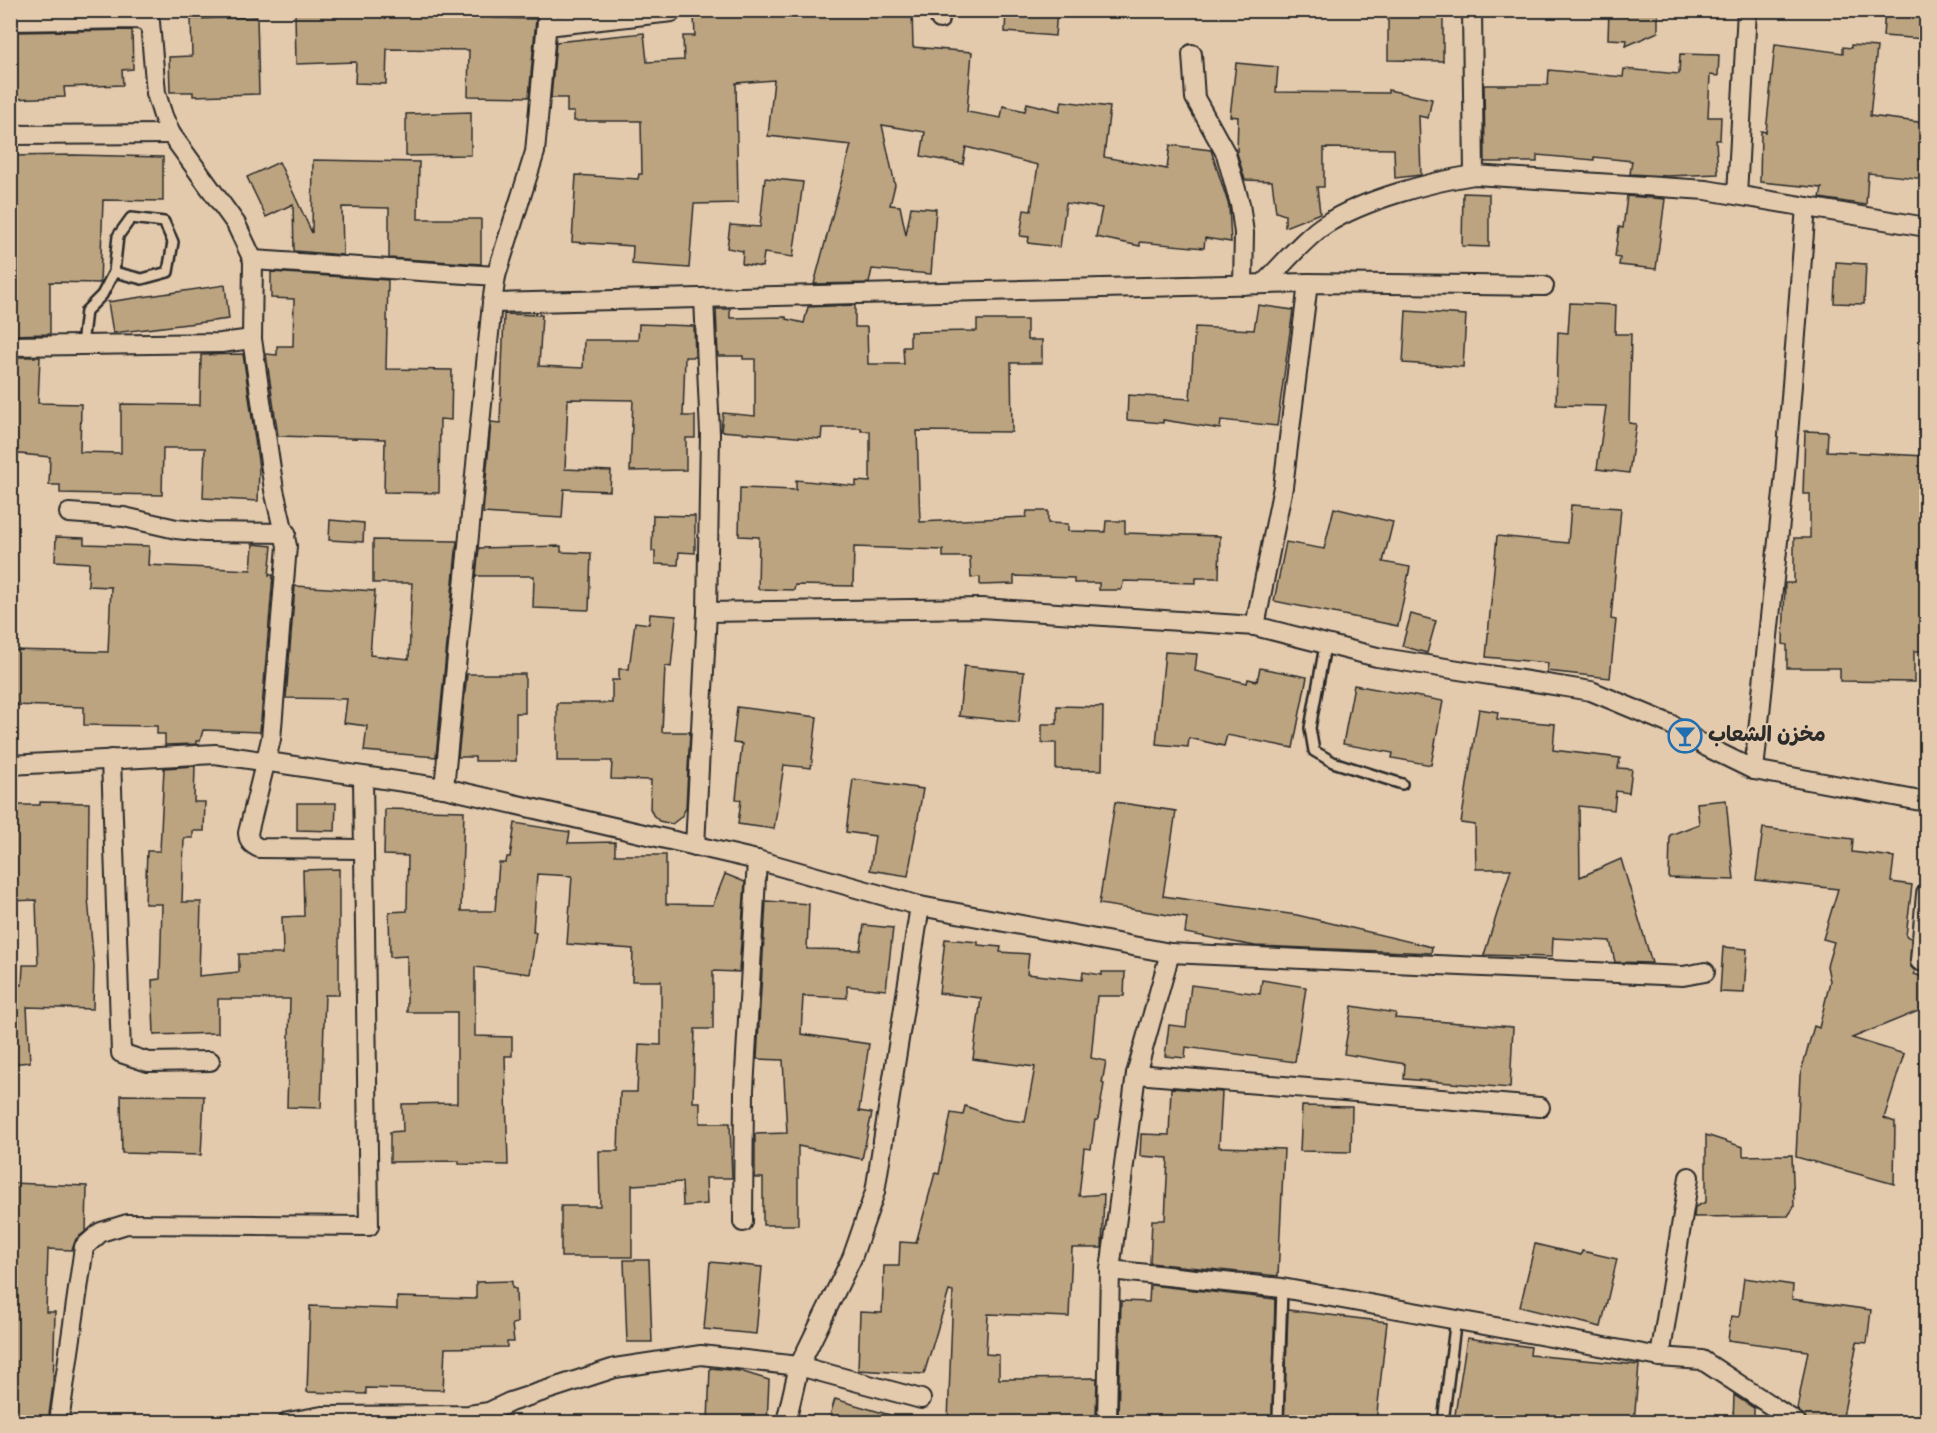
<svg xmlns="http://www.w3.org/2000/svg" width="1937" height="1433" viewBox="0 0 1937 1433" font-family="'Indie Flower','Playpen Sans Arabic',sans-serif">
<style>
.building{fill:#bca480;stroke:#2b2b2b;stroke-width:1.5}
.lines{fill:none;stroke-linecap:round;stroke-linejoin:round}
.lane-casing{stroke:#2b2b2b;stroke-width:14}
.street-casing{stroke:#2b2b2b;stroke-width:22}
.lane{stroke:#e4caac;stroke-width:9}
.street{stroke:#e4caac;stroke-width:18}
.labels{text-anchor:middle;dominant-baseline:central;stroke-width:4.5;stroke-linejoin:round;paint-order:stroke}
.poi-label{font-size:21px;font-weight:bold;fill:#2b2b2b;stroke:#e4caac;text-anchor:start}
</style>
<rect width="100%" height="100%" fill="#e4caac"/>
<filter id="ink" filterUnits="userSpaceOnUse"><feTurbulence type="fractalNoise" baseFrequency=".0167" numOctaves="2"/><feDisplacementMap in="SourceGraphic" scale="12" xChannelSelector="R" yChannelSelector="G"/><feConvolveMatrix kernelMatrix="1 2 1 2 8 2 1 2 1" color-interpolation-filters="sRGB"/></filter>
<g filter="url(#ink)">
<!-- building -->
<g class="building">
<path d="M369 10H492V18L536 19 529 97 468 96 469 50 387 49 386 84 355 83 356 62 296 64 295 13Z"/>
<path d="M741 10H912L913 47 972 52 967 112 1001 118 1003 106 1025 111 1027 103 1060 111 1062 101 1110 107 1104 157 1167 169 1170 145 1211 150 1229 206 1231 242 1205 238 1204 248 1140 242V246L1101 238 1096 237 1102 208 1066 203 1060 247 1028 243 1029 237 1020 236 1024 210 1031 211 1038 165 966 147 963 164 921 156 925 132 882 125 895 185 890 205 900 206 906 235 911 207 936 209 931 274 872 269 869 283 814 284 851 145 768 136 774 80 736 83 738 203 694 204 689 268 632 264 633 246 572 242 576 175 638 179 639 174H642L641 121H574V112H567V98H551L556 42 644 33 647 62 684 60 683 36H695L694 16 741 14Z"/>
<path d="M1006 10H1057L1055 36 1005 32Z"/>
<path d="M1388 10H1443V61L1388 60Z"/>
<path d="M1609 10H1658V32L1626 46 1627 40 1608 39Z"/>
<path d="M1885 10H1926V39L1883 36Z"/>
<path d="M257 17 259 94 193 96V92H170L169 57 192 56 191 19Z"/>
<path d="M132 30 133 69 122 70 123 85 64 87 65 97 10 99 11 37H14V32Z"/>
<path d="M1775 44 1843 53V47L1851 48V45L1877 47 1870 116 1926 123V179L1868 173 1866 205 1820 198 1822 188 1760 182 1761 131 1766 132Z"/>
<path d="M1680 54 1719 55 1718 76 1710 75 1708 117H1721L1720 140H1716L1718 174 1667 176 1630 174 1632 161 1594 157V160L1537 155V162H1485L1484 85H1548L1549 70 1623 77 1624 69 1679 74Z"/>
<path d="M1236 63 1278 67 1276 92 1388 93V90L1432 99 1428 118 1419 116 1421 175 1395 178 1394 149 1324 148V187H1317L1320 213 1285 227V215L1276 212 1272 181 1245 180 1237 153 1238 117 1230 116Z"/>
<path d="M471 112V155L406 156V114Z"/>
<path d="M73 155 163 157V201L103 200 100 283 50 282V334L11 335 10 156Z"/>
<path d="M313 160 419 162 418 219H481V264L389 258V208L342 207 343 255 294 251 293 204 266 217 247 177 279 162 312 233Z"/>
<path d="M765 178 803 182 793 257 764 253 762 267 742 264 743 251 727 248 730 225 760 227Z"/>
<path d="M1463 193 1489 194V247L1462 246Z"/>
<path d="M1627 196 1665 199 1656 269 1619 265 1620 258 1615 257 1619 227 1623 228Z"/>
<path d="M1836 262 1866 264 1864 304 1834 303Z"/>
<path d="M271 272 388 280 386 369 452 370 451 420 440 419 439 493 384 492 385 439 278 436 266 354 277 355V346H293L294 299 271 298Z"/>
<path d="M225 285 229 319 113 333 108 302Z"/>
<path d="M1570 303 1616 305 1615 334H1631L1629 423 1636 424 1629 473 1597 469 1606 406 1556 405 1558 332 1568 333Z"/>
<path d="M855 305V327H867L868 364H904L903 347H910V332L977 331V320H1027V340H1042V363H1011L1012 432 917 431 920 522 1026 517 1027 511H1048V523L1068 524V531L1105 532 1106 521H1125V533L1220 536 1219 578H1196V583L1124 581 1121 590H1099V583H1074V578L1014 576V584L980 585V577L971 578 970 557H943V550L854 547 853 586 795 585 794 590 758 589 759 537 739 536 740 488 796 490V480L856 486V481L870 482V431H861V428H822L821 439 721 431 723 413 755 416V359H743V356H718L716 309H730V318L786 317V319L804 323 808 307Z"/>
<path d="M1258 305 1293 310 1277 426 1221 420 1220 429 1163 420V423L1127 420 1128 395 1190 399 1195 327 1254 330Z"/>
<path d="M1406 311 1466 315 1463 367 1403 363Z"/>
<path d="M504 314 542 315 539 366 583 368 584 340H638L639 324 694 326 695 357H685L683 416H695V438H686V470L630 471 633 400 568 399 565 469 611 471 610 491 564 489 562 518 483 513 491 422 500 423Z"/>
<path d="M243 354 259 468 258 501 203 498 205 448H163L162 495 60 493V485H49L50 457 10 453 11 357H40L38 403 81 404 80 452 121 453V404L200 405 201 355Z"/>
<path d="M1805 431 1828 432 1827 451 1926 456V651H1914V682L1840 681V668H1787V645L1783 644 1785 583H1794V538H1810V494H1803Z"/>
<path d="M1571 505 1621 508 1611 619 1616 620 1610 678 1547 671 1548 663 1486 657 1497 536 1568 543Z"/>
<path d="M1334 508 1393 522 1383 562 1410 567 1398 626 1274 601 1286 542 1324 549Z"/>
<path d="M653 515 695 516V553L679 552 678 565 655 564V551H652Z"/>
<path d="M330 520 364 523 363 542 329 540Z"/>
<path d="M56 537 84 538V544L149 546 148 565 251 570 253 544 272 546 269 575H273L260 732 203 730 200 741H196V744L165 745V734H157V726L84 725V707L10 705V650L108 652 111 587 88 586 89 563 55 561Z"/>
<path d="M373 540 457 541 436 757 364 751 367 726 344 723 347 699 286 698 295 586 375 591 370 655 409 659 412 583H373Z"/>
<path d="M561 546V552L591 553 589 610 533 608 534 576H476L479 548Z"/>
<path d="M650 614 676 616 671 667 665 666 662 732H690L686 808 681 817 672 824 659 821 653 815 650 808 651 780 611 779 612 761H557V703H612V680H619V669H629L635 622 649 624Z"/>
<path d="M1411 614 1436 621 1427 653 1402 646Z"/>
<path d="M1165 652 1197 654 1195 671 1247 683 1248 679 1257 681 1260 668 1307 677 1293 748 1227 735 1224 746 1189 738 1188 747 1156 744Z"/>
<path d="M964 666 1024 672 1019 722 959 716Z"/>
<path d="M467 674H525V713H516V761H475V757H458Z"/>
<path d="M1354 685 1443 701 1431 765 1392 758 1393 753 1343 744Z"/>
<path d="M1057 706 1103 707 1102 770 1056 769V743H1042V724H1057Z"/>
<path d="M737 707 817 717 811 768 784 765 774 829 738 824 741 800 736 799 742 744 733 743Z"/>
<path d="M1479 709 1498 712 1497 719 1555 724 1553 750 1620 758 1618 768 1632 769 1629 793 1616 791 1614 810 1579 806 1580 877 1621 859 1652 963 1615 962 1610 941 1553 938 1552 957 1484 955 1511 869H1476L1475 825 1461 823Z"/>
<path d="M195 766 194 802H205L204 831H193V838H184L182 902H201L199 976 239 972V954H283L282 917 304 916 303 870 339 869V995H325L321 1108 287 1107 290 999H218V1033L154 1035 152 980 160 979 162 904H145L147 851H160L164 768Z"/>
<path d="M853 779 923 789 908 876 870 870 875 836 846 832Z"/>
<path d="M1726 800 1734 880 1669 878 1670 835 1699 824 1697 803Z"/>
<path d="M40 802 89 803 88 898 94 967 93 1009 27 1007 30 1062 10 1064V985H22L23 965H38L36 900 10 901V805H40Z"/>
<path d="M1115 802 1176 811 1163 896 1297 915 1432 947 1431 953 1255 946 1185 933 1187 918 1099 904Z"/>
<path d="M297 803H336L335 831 297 830Z"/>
<path d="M385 809 464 811 461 911H495L499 863H506L507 857H510L515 823 570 832 568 843 615 842V855H666V904L713 905 725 874 745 882 739 972 713 971V1029H695L693 1102H700V1123H730L732 1178H706L707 1204 683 1206 682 1182 632 1185V1257H561V1206H600L599 1151H618L620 1092H637L639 1044 661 1045V981H632L633 949 567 944 572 876 537 874 533 932H536L530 974 475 967V1036L512 1037V1056H505L508 1165 459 1164V1161L390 1162V1132L403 1131 402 1104 457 1103V1012H407V956L390 957 389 912 407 911 408 856 384 855Z"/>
<path d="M1763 828 1853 839 1852 852 1894 857 1891 882 1912 885 1906 936 1911 938 1910 966 1915 971 1914 974 1926 978V990L1921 1010 1852 1038 1904 1054 1884 1118 1895 1122 1894 1184 1796 1157 1800 1075 1814 1026 1819 1028 1830 981 1827 966 1834 942 1823 939 1838 889 1756 880Z"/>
<path d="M766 901 809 904 807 949 860 950 864 925 893 928 886 990 847 986V998L803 996 801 1034 869 1044 859 1111 872 1113 862 1159 798 1146V1225H763V1178H755V1134L787 1133 783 1060 757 1059Z"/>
<path d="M945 939 978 942V945L1001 947 1000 952 1029 954 1027 974 1082 980 1083 972 1102 975V972H1125L1124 996H1097L1091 1058 1106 1061 1102 1083 1104 1084 1098 1120H1095L1091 1149 1084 1148 1079 1196 1104 1194 1102 1248H1072L1069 1317 988 1314 986 1354 999 1355V1379L1097 1378 1096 1416H1088V1422L948 1421 953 1292 949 1291 924 1374 858 1370 860 1312 882 1313 884 1266H899L900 1242 916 1243 935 1173 939 1174 951 1113 963 1115 965 1106 1002 1119 1025 1122 1035 1067 973 1059 981 998 939 993Z"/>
<path d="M1723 947 1747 949 1744 993 1720 992Z"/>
<path d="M1262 980 1306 987 1295 1062 1186 1047 1185 1058 1165 1056 1169 1025 1186 1027 1191 985 1260 994Z"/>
<path d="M1352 1006 1396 1013 1395 1018 1513 1027 1510 1088 1404 1079 1405 1064 1344 1054Z"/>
<path d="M1171 1088 1222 1092 1219 1147 1284 1149 1278 1276 1150 1263 1152 1220H1165L1168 1158 1140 1156 1141 1134 1169 1135Z"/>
<path d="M121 1095 204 1096 201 1155 122 1153Z"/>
<path d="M1302 1106 1352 1107 1351 1152 1300 1151Z"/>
<path d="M1706 1135 1743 1147V1156L1792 1155 1794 1207 1788 1216 1694 1217 1695 1207 1706 1202Z"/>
<path d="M10 1183 87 1186 86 1231 76 1239 72 1250 48 1249 46 1312H55L53 1385 48 1422H10Z"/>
<path d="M1535 1244 1581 1255 1582 1251 1617 1259 1601 1327 1520 1307Z"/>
<path d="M624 1260H649L652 1342H627Z"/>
<path d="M710 1262 762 1267 756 1334 704 1329Z"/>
<path d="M1744 1278 1793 1285 1792 1299 1871 1310 1867 1343 1857 1342 1842 1422 1807 1421 1797 1409 1808 1351 1728 1340 1731 1316 1739 1317Z"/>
<path d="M512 1281V1288L516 1289 517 1323 512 1324 514 1342H507V1347L445 1348 443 1390 366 1388V1394L307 1392 310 1306 397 1309V1297L476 1299V1282Z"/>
<path d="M1150 1285 1275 1299 1272 1422 1118 1417 1121 1301 1149 1302Z"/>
<path d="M1288 1310 1387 1322 1376 1422H1284Z"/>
<path d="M1467 1338 1531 1347 1530 1355 1639 1365 1634 1422 1454 1421Z"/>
<path d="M710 1368 740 1371 769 1380 767 1422H708Z"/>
<path d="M1734 1395 1754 1408V1422H1733Z"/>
<path d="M835 1399 897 1417 896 1422H828Z"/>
</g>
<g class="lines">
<!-- lane casing -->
<g class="lane-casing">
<g id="lane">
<path d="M82 345 86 311 102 295 114 272 118 236 131 218 164 222 173 242 168 272 142 279 114 272"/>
<path d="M1325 646 1310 728 1314 751 1333 762 1402 784"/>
<path d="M1278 1419 1282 1288"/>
<path d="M1443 1422 1456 1318"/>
</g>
</g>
<!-- street casing -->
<g class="street-casing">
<g id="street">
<path d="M940 10V19"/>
<path d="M1472 10 1474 175"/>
<path d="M10 21 137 19 150 22 156 93 163 116 171 134 236 224 253 260 252 339 274 490 287 546 271 739 248 833C249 842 251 844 259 848L362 849"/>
<path d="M547 26 672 12"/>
<path d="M1192 54 1195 98 1226 154 1240 204 1244 233 1243 285"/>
<path d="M10 135 171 134"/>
<path d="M1737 195 1747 10"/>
<path d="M253 260 496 276"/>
<path d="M1263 284C1282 266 1305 237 1326 224 1363 200 1430 182 1474 175L1706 190 1926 227"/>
<path d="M704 298 710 434 707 612 981 608 1255 626 1377 657 1591 691 1670 724 1707 747 1754 770 1926 802"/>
<path d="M492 303 1308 283 1544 286"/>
<path d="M10 346 221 343 252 339"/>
<path d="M69 513 124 517 176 529 205 532 286 533"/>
<path d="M1255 626 1283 487 1308 283"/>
<path d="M111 759 121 1053 148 1062 210 1061"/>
<path d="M10 765 215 754 444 788 757 860 920 906 1170 953 1683 976 1705 972"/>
<path d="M1754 770 1785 474 1806 207"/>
<path d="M444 788 492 303 496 276 535 152 548 10"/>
<path d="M695 846 707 612"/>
<path d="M1920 961 1926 894"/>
<path d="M1136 1074 1540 1107"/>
<path d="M743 1222 744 1090 757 860"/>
<path d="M1110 1270 1282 1288 1660 1357 1702 1360 1796 1422"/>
<path d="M1660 1357 1689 1177"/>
<path d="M59 1422 84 1247 101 1232 127 1224 369 1226 363 778"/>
<path d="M288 1422 322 1416 469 1415 489 1412 510 1402 615 1368 701 1355 799 1366 921 1399"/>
<path d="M786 1422 799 1366 852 1258 875 1192 920 906"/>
<path d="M1107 1422 1110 1270 1136 1074 1170 953"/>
</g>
</g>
<!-- lane -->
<use href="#lane" class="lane"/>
<!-- street -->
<use href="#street" class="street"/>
</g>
</g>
<!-- icons -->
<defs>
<g id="bar-ring" transform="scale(1.725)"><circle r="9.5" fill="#e4caac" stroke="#1f6fb2" stroke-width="1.5"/><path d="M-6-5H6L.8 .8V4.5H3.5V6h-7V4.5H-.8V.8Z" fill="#1f6fb2"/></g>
</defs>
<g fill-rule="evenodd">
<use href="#bar-ring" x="1685" y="736"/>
</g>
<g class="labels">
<!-- poi labels -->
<g class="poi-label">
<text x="1708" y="736">مخزن الشعاب</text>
</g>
</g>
<!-- margin -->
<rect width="1937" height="1433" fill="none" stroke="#e4caac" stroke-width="36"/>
<rect x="18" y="18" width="1901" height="1397" fill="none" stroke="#2b2b2b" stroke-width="2" filter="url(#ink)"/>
</svg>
